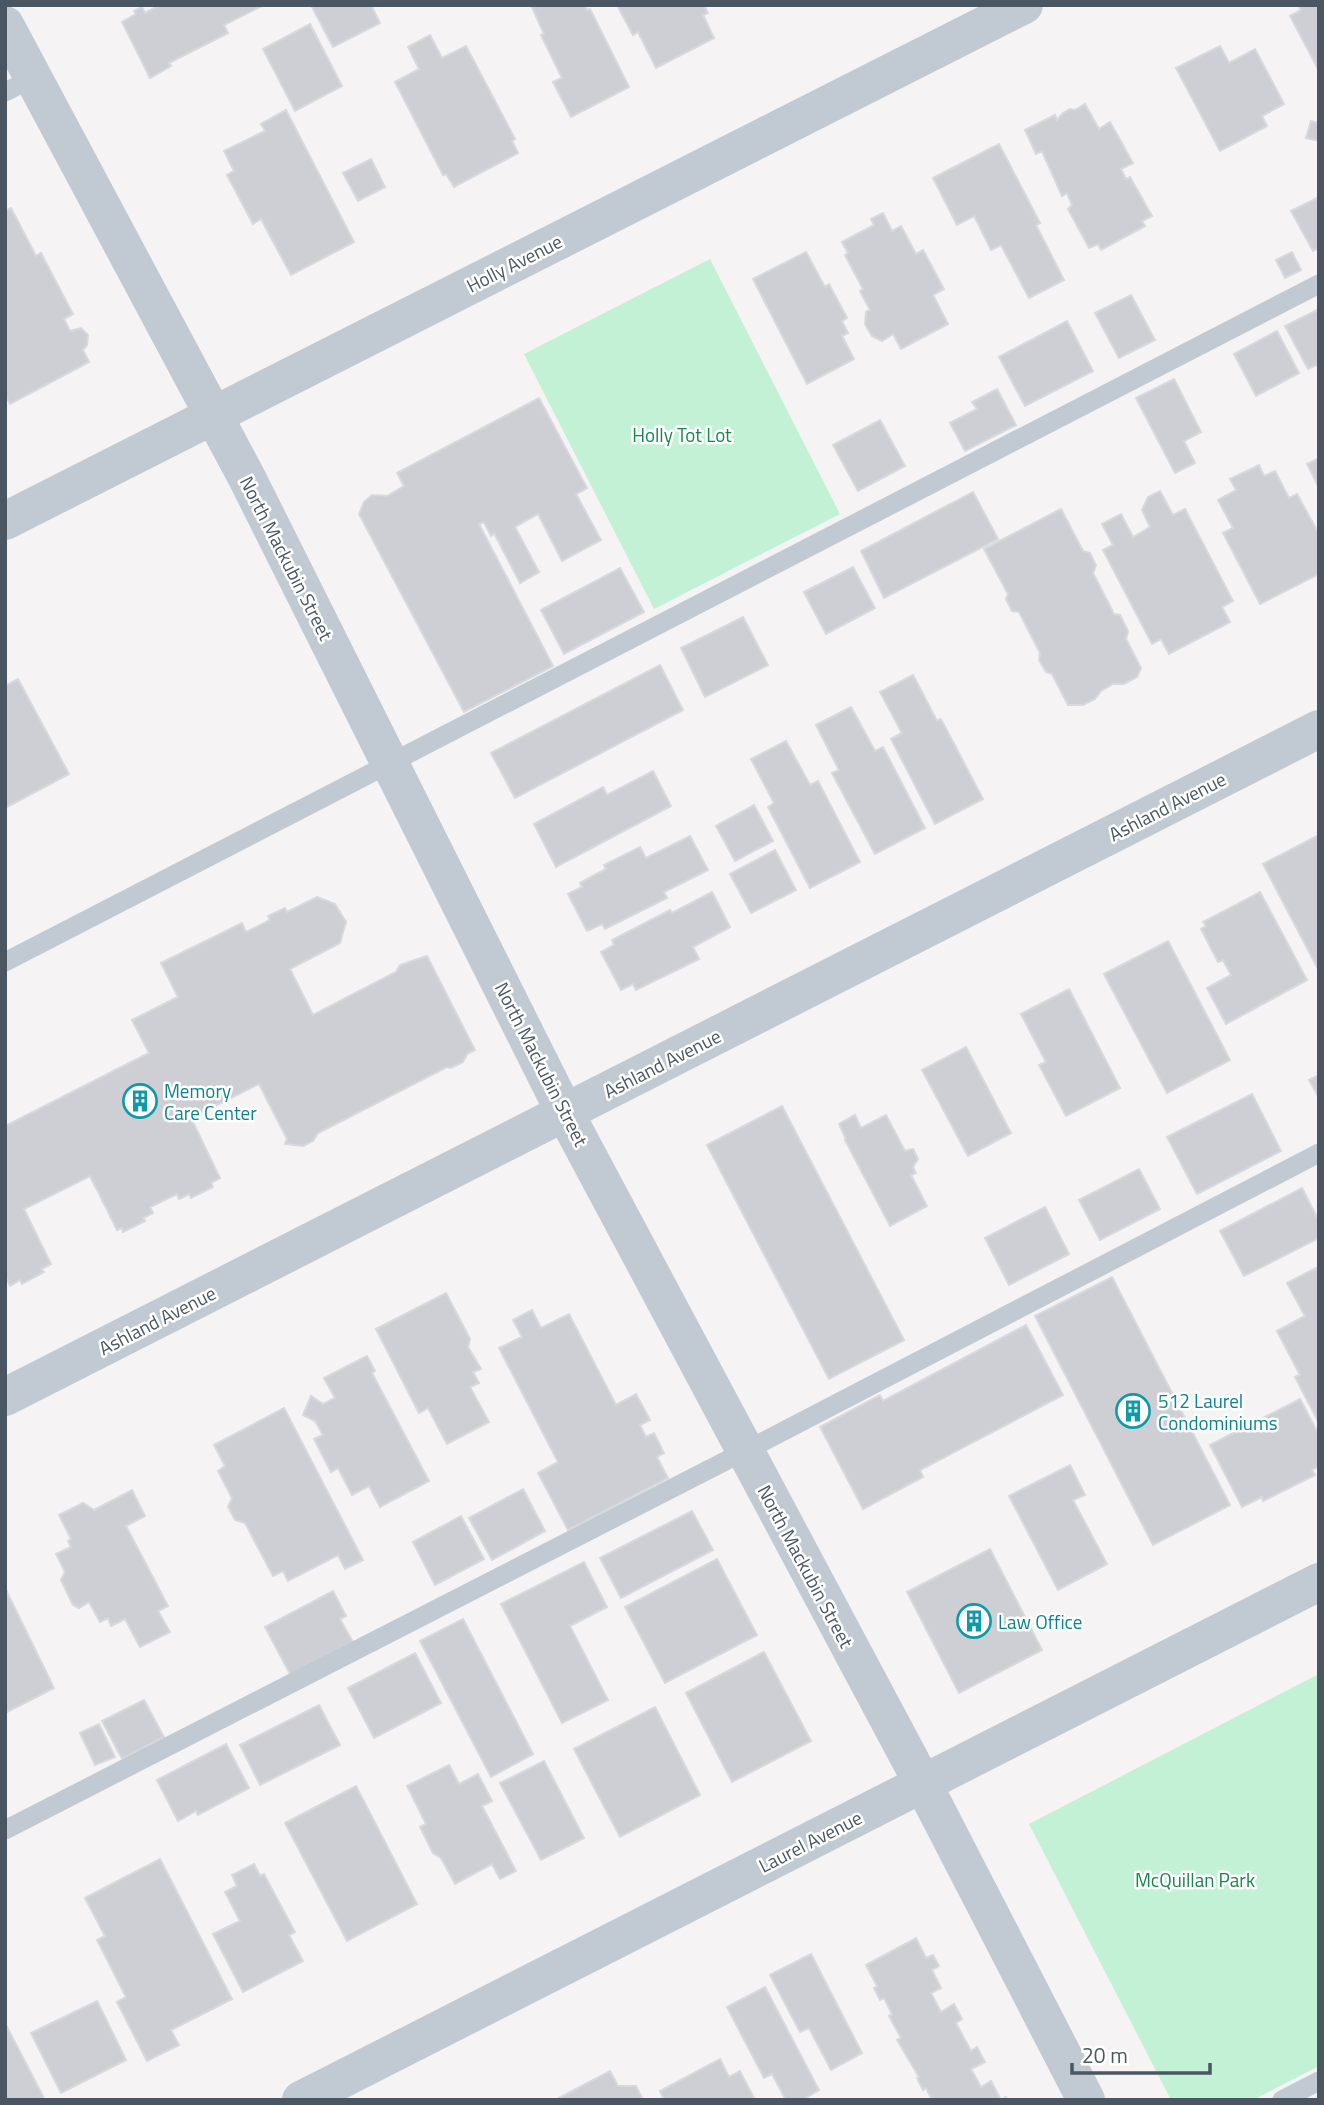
<svg xmlns="http://www.w3.org/2000/svg" width="1324" height="2105" viewBox="0 0 1324 2105" font-family="'Titillium Web',sans-serif">
<style>
.green{fill:#c3f1d5}
.building{fill:#cdcfd5;stroke:#d7d9de;stroke-width:2}
.lines{fill:none;stroke-linecap:round;stroke-linejoin:round}
.service{stroke:#c1cad2;stroke-width:19}
.minor{stroke:#c1cad2;stroke-width:38}
.labels{text-anchor:middle;dominant-baseline:central;stroke-width:5;stroke-linejoin:round;paint-order:stroke}
.street-label{font-size:19px;fill:#4a5661;stroke:#fff}
.park-label{font-size:19px;fill:#17864f;stroke:#fff}
.culture-label{font-size:19px;fill:#0d838f;stroke:#fff;text-anchor:start}
</style>
<rect width="100%" height="100%" fill="#f5f3f3"/>
<!-- green -->
<g class="green">
<path d="M710 259 840 514 654 609 524 354Z"/>
<path d="M1319 1674V2066L1253 2100H1171L1029 1824Z"/>
</g>
<!-- building -->
<g class="building">
<path d="M160 5H259L260 7 224 25 228 33 169 63 171 66 150 78 122 22 136 14 134 11 142 7 145 13Z"/>
<path d="M311 5H371L380 23 333 47Z"/>
<path d="M531 5H584L587 10 590 9 629 87 571 117 553 82 562 78 541 35 544 34Z"/>
<path d="M617 5H704L708 13 703 15 714 38 656 68 638 32 633 35Z"/>
<path d="M1298 5H1319V71L1290 16 1301 10Z"/>
<path d="M310 24 342 86 295 111 263 49Z"/>
<path d="M430 35 442 58 466 46 515 139 512 141 518 153 454 187 446 174 443 175 395 82 419 69 408 47Z"/>
<path d="M1220 46 1229 63 1255 49 1284 104 1262 116 1267 126 1220 151 1176 68Z"/>
<path d="M1085 104 1099 129 1110 122 1133 163 1121 169 1126 179 1130 177 1152 216 1142 221 1145 226 1101 250 1098 244 1089 248 1068 209 1072 205 1067 193 1062 196 1042 151 1036 154 1025 130 1055 115 1057 120 1063 113 1070 109 1075 110Z"/>
<path d="M286 110 354 242 291 275 261 219 253 224 227 175 234 171 224 151 265 131 261 124Z"/>
<path d="M1311 121 1319 123V141L1306 138Z"/>
<path d="M999 144 1040 223 1036 225 1064 280 1029 298 1001 245 991 250 974 216 957 225 933 178Z"/>
<path d="M371 159 385 187 358 201 343 173Z"/>
<path d="M1319 197V248L1313 251 1291 211Z"/>
<path d="M11 208 36 256 41 253 73 314 64 319 70 331 81 328 88 335 87 345 83 350 89 362 10 404 5 394V211Z"/>
<path d="M883 213 892 231 901 226 916 254 923 250 944 289 933 295 948 324 901 349 893 334 882 341 872 336 865 324 866 312 870 310 860 291 863 289 845 255 848 253 842 242 874 225 871 219Z"/>
<path d="M806 252 825 287 829 284 847 318 842 321 848 333 842 336 854 359 807 384 753 279Z"/>
<path d="M1292 252 1301 270 1285 278 1276 260Z"/>
<path d="M1131 295 1155 340 1119 358 1095 313Z"/>
<path d="M1319 309V364L1308 369 1285 326Z"/>
<path d="M1067 321 1093 371 1025 406 999 357Z"/>
<path d="M1277 331 1299 373 1256 396 1234 354Z"/>
<path d="M1174 379 1201 432 1184 441 1195 463 1175 473 1136 398Z"/>
<path d="M997 389 1016 425 965 451 950 423 977 409 972 402Z"/>
<path d="M539 398 587 488 576 494 601 540 562 561 538 514 515 527 539 572 520 583 494 533 491 536 484 522 479 524 553 666 464 712 359 514 364 502 372 495 387 496 404 486 397 473Z"/>
<path d="M880 420 905 466 858 491 833 445Z"/>
<path d="M1319 458V488L1307 464Z"/>
<path d="M1259 465 1264 476 1275 471 1289 498 1297 494 1319 534V574L1260 604 1223 533 1233 528 1218 500 1236 490 1230 479Z"/>
<path d="M1160 491 1173 515 1185 509 1233 601 1222 607 1230 622 1169 654 1161 639 1152 644 1103 550 1113 545 1102 524 1121 514 1133 537 1150 527 1142 510 1148 497Z"/>
<path d="M973 492 998 539 884 598 861 551Z"/>
<path d="M1061 509 1083 551 1090 553 1096 565 1093 573 1114 614 1120 615 1128 631 1126 639 1141 668 1137 677 1124 684H1113L1101 691 1095 699 1083 705H1068L1052 674 1046 672 1039 660 1040 653 1019 612 1012 611 1006 599 1008 594 984 549Z"/>
<path d="M853 567 875 608 826 634 804 592Z"/>
<path d="M620 568 644 612 564 654 541 610Z"/>
<path d="M743 617 768 665 705 697 681 648Z"/>
<path d="M660 665 683 710 515 798 491 753Z"/>
<path d="M913 675 937 721 941 719 983 799 935 824 891 739 902 733 880 692Z"/>
<path d="M18 679 69 774 5 808V682L7 685Z"/>
<path d="M851 707 875 751 883 747 925 828 875 854 832 773 839 770 816 725Z"/>
<path d="M786 741 810 785 818 781 860 862 810 888 768 807 774 803 751 759Z"/>
<path d="M653 771 671 806 556 867 534 824 603 787 607 795Z"/>
<path d="M754 805 773 841 735 861 716 826Z"/>
<path d="M1319 835V971L1263 864Z"/>
<path d="M690 836 708 870 664 892 667 898 605 929 602 924 587 931 568 894 582 887 580 883 606 869 604 865 640 847 646 858Z"/>
<path d="M775 850 796 890 751 913 730 874Z"/>
<path d="M712 892 730 927 693 947 699 959 636 990 633 984 621 990 601 952 614 945 612 940 670 910 672 913Z"/>
<path d="M1260 892 1307 980 1226 1024 1207 988 1231 975 1223 960 1218 962 1201 929 1206 926 1203 922Z"/>
<path d="M317 897 335 904 346 922 340 943 290 969 313 1015 396 972 400 965 427 956 475 1050 467 1054 463 1062 451 1068 447 1067 318 1133 313 1141 303 1146 285 1144 287 1139 259 1084 191 1118 220 1178 211 1183 213 1187 191 1198 189 1194 179 1199 177 1194 150 1207 153 1213 143 1218 145 1221 123 1232 122 1228 117 1230 90 1176 24 1209 51 1264 41 1269 44 1272 22 1284 20 1280 10 1286 7 1279 5 1280V1126L149 1053 132 1020 178 997 161 963 242 923 246 932 270 920 268 916 285 908 287 912Z"/>
<path d="M1168 941 1230 1060 1167 1093 1104 974Z"/>
<path d="M1069 989 1120 1088 1066 1116 1039 1065 1046 1062 1021 1014Z"/>
<path d="M966 1047 1011 1133 968 1156 922 1070Z"/>
<path d="M1319 1075V1098L1309 1080Z"/>
<path d="M1252 1094 1281 1151 1197 1194 1167 1137Z"/>
<path d="M782 1106 904 1340 829 1379 707 1145Z"/>
<path d="M855 1115 861 1128 886 1115 905 1151 913 1149 918 1159 913 1167 916 1173 911 1175 927 1206 890 1226 845 1140 846 1139 839 1124Z"/>
<path d="M1139 1169 1160 1209 1100 1240 1079 1200Z"/>
<path d="M1302 1188 1319 1221V1238L1244 1276 1220 1231Z"/>
<path d="M1045 1207 1069 1254 1009 1285 985 1238Z"/>
<path d="M1316 1268 1319 1273V1423L1295 1377 1300 1375 1277 1331 1305 1316 1287 1283Z"/>
<path d="M1112 1277 1230 1505 1153 1545 1035 1316Z"/>
<path d="M446 1293 470 1339 468 1347 481 1369 473 1372 479 1383 470 1387 489 1422 447 1444 428 1408 419 1413 376 1329Z"/>
<path d="M532 1310 541 1328 569 1314 616 1405 636 1394 650 1420 640 1425 646 1437 654 1433 664 1453 657 1457 668 1478 568 1530 538 1473 558 1462 499 1348 522 1337 513 1320Z"/>
<path d="M1026 1325 1063 1395 920 1470 923 1477 863 1509 820 1427 880 1395 883 1401Z"/>
<path d="M367 1356 375 1371 372 1373 429 1481 380 1507 369 1486 352 1495 338 1468 331 1472 314 1439 323 1435 315 1421 303 1415 311 1396 323 1404 335 1398 324 1378Z"/>
<path d="M1300 1399 1319 1435V1466L1312 1470 1315 1475 1263 1501 1262 1497 1242 1507 1210 1445Z"/>
<path d="M284 1408 363 1560 345 1569 338 1555 288 1581 283 1571 273 1576 245 1523 235 1520 228 1507 232 1498 218 1471 225 1466 214 1445Z"/>
<path d="M1070 1465 1085 1495 1073 1500 1107 1564 1058 1590 1009 1496Z"/>
<path d="M523 1489 545 1531 492 1560 469 1518Z"/>
<path d="M132 1490 145 1516 126 1526 168 1606 158 1611 170 1632 140 1647 125 1619 111 1626 108 1618 100 1622 89 1602 79 1608 73 1605 61 1580 65 1572 56 1554 71 1547 68 1541 71 1539 59 1515 83 1503 94 1510Z"/>
<path d="M692 1511 713 1550 621 1598 600 1558Z"/>
<path d="M461 1516 484 1559 435 1585 413 1542Z"/>
<path d="M990 1549 1042 1650 959 1693 907 1592Z"/>
<path d="M717 1559 757 1635 665 1683 625 1607Z"/>
<path d="M584 1562 607 1607 570 1626 608 1700 562 1723 501 1604Z"/>
<path d="M5 1588 54 1688 5 1713Z"/>
<path d="M333 1591 346 1616 340 1619 353 1642 291 1676 265 1627Z"/>
<path d="M463 1619 533 1754 491 1777 420 1641Z"/>
<path d="M764 1652 811 1741 732 1782 686 1693Z"/>
<path d="M415 1653 441 1703 374 1738 348 1688Z"/>
<path d="M144 1700 164 1737 122 1759 102 1721Z"/>
<path d="M319 1705 340 1745 260 1785 240 1745Z"/>
<path d="M655 1707 700 1795 620 1837 574 1749Z"/>
<path d="M99 1724 115 1757 95 1765 80 1733Z"/>
<path d="M226 1744 249 1788 198 1815 196 1811 178 1821 157 1780Z"/>
<path d="M544 1761 584 1838 541 1860 500 1783Z"/>
<path d="M449 1765 459 1784 478 1774 492 1801 482 1806 516 1871 500 1879 492 1864 455 1884 441 1858 433 1853 420 1827 426 1824 407 1786Z"/>
<path d="M356 1786 417 1904 347 1941 285 1823Z"/>
<path d="M160 1859 232 1999 171 2030 179 2045 147 2061 117 2002 126 1997 97 1940 105 1936 85 1898Z"/>
<path d="M254 1864 260 1876 264 1874 295 1932 289 1935 303 1961 243 1992 213 1934 240 1921 225 1892 237 1886 232 1875Z"/>
<path d="M916 1938 926 1958 933 1955 939 1966 932 1970 941 1988 931 1993 941 2012 954 2004 962 2019 956 2023 971 2051 977 2047 985 2062 971 2069 981 2087 991 2081 1001 2100 1006 2097 1007 2100H932L926 2088 923 2090 917 2078 919 2077 897 2040 901 2038 889 2016 892 2014 884 1998 880 2000 874 1988 877 1986 866 1965Z"/>
<path d="M811 1954 862 2053 831 2070 809 2028 800 2032 770 1975Z"/>
<path d="M765 1987 819 2090 802 2100H786L772 2074 764 2078 727 2007Z"/>
<path d="M97 2001 126 2060 61 2093 31 2033Z"/>
<path d="M6 2025 45 2100H5Z"/>
<path d="M720 2059 729 2077 740 2071 755 2100H664L660 2091Z"/>
<path d="M610 2071 618 2086H636L643 2100H560L559 2098Z"/>
</g>
<g class="lines">
<!-- service -->
<g class="service">
<path d="M5 92 33 78"/>
<path d="M5 962 1319 284"/>
<path d="M5 1830 745 1451 1319 1153"/>
<path d="M1282 2100 1319 2081"/>
</g>
<!-- minor -->
<g class="minor">
<path d="M5 25 247 478 565 1113 923 1784 1086 2100"/>
<path d="M5 521 1024 5"/>
<path d="M5 1397 1319 729"/>
<path d="M301 2100 1319 1582"/>
</g>
</g>
<!-- icons -->
<defs>
<g id="building-ring" transform="scale(1.75)"><circle r="9.5" fill="#fff" stroke="#0f9aa8" stroke-width="1.5"/><path d="M-4-6H4V6H1V3H-1V6H-4ZM-2.5-4.3h1.7v1.8h-1.7ZM.8-4.3h1.7v1.8H.8ZM-2.5-1h1.7V.8h-1.7ZM.8-1h1.7V.8H.8Z" fill="#0f9aa8"/></g>
</defs>
<g fill-rule="evenodd">
<use href="#building-ring" x="140" y="1101"/>
<use href="#building-ring" x="1133" y="1411"/>
<use href="#building-ring" x="974" y="1621"/>
</g>
<g class="labels">
<!-- street labels -->
<g class="street-label">
<text transform="translate(514 263) rotate(-27)">Holly Avenue</text>
<text transform="translate(287 558) rotate(63)">North Mackubin Street</text>
<text transform="translate(1167 806) rotate(-27)">Ashland Avenue</text>
<text transform="translate(662 1063) rotate(-27)">Ashland Avenue</text>
<text transform="translate(542 1064) rotate(63)">North Mackubin Street</text>
<text transform="translate(157 1320) rotate(-27)">Ashland Avenue</text>
<text transform="translate(806 1566) rotate(62)">North Mackubin Street</text>
<text transform="translate(810 1841) rotate(-27)">Laurel Avenue</text>
</g>
<!-- park labels -->
<g class="park-label">
<text x="682" y="434">Holly Tot Lot</text>
<text x="1195" y="1879">McQuillan Park</text>
</g>
<!-- culture labels -->
<g class="culture-label">
<text x="164" y="1090">Memory<tspan x="164" dy="22">Care Center</tspan></text>
<text x="1158" y="1400">512 Laurel<tspan x="1158" dy="22">Condominiums</tspan></text>
<text x="998" y="1621">Law Office</text>
</g>
</g>
<!-- border -->
<rect width="1324" height="2105" fill="none" stroke="#4a5661" stroke-width="14"/>
<!-- scale -->
<path d="M1072 2063v10h138v-10" fill="none" stroke="#4a5661" stroke-width="3.5"/>
<text x="1082" y="2063" font-size="21" fill="#4a5661" stroke="#ffffff" stroke-width="5" paint-order="stroke">20 m</text>
</svg>
